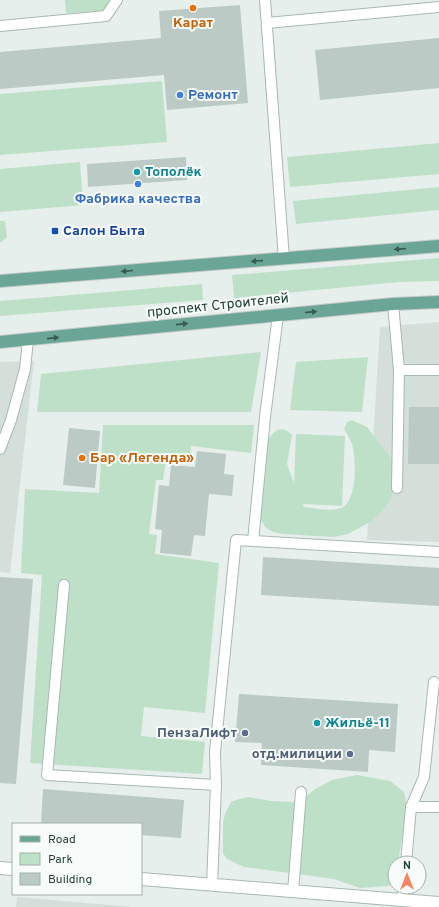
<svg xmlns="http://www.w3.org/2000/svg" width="439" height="907" viewBox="0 0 439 907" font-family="Overpass,sans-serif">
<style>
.built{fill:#d4dfda}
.green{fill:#bfe0c8}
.building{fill:#bbcac4}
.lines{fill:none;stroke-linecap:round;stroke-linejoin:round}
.service-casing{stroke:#a8b8b2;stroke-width:12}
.minor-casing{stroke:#a8b8b2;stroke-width:14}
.primary-casing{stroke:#c2cac8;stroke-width:14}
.service{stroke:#fff;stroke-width:10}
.minor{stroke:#fff;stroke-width:12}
.primary{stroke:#6aa596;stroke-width:12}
.oneway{fill:#365b51}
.food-dot{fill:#e8710a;stroke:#f7fbf9;stroke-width:1.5}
.shop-dot{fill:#3f7fe0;stroke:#f7fbf9;stroke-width:1.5}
.culture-dot{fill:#0f9aa8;stroke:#f7fbf9;stroke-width:1.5}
.transit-dot{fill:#1a4fb4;stroke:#f7fbf9;stroke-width:1.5}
.service-dot{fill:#5c6f8a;stroke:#f7fbf9;stroke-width:1.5}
.labels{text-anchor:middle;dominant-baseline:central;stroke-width:4;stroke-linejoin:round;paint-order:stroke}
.food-label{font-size:14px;font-weight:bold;fill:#c56008;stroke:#f7fbf9}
.shop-label{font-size:14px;font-weight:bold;fill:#366cbe;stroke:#f7fbf9;text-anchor:start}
.culture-label{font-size:14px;font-weight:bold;fill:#0d838f;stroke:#f7fbf9;text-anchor:start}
.transit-label{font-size:14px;font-weight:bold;fill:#164399;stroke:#f7fbf9;text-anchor:start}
.street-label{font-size:14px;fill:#24423a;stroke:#f7fbf9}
.service-label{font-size:14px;font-weight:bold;fill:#4e5e75;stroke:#f7fbf9;text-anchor:end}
</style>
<rect width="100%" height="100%" fill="#e6efeb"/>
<!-- built -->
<g class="built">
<path d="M439 322V542L367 540 380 327Z"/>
<path d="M34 361 10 573 0 572V362Z"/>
<path d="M17 897 133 907H16Z"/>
</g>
<!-- green -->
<g class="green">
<path d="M65 0H111L104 11 66 13Z"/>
<path d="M162 81 167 142 0 155V94Z"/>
<path d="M439 143V174L290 187 287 157Z"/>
<path d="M80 162 83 205 0 212V169Z"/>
<path d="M439 187V210L296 224 293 201Z"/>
<path d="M0 221H5L7 237 0 243Z"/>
<path d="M439 258V281L399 282 234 298 232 275Z"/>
<path d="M202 284 203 300 0 316V301Z"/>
<path d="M261 352 251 412H37L41 374Z"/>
<path d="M368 357 362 412 290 410 296 362Z"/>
<path d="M352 420 367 427 393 460 395 480 391 499 380 513 370 522 348 534 334 537 282 534 273 532 265 527 261 520 260 512 266 443C273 432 280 423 292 435L287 464 294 483 296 434 345 436 342 506 303 504 304 507C315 508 330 512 341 508 357 502 356 462 353 448 352 442 348 435 344 429L347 422Z"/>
<path d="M103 425H254L251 453 191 446 190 463 166 460 163 480H156L149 534 157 535 155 554 219 563 205 713 144 707 141 736 205 742 202 774 30 763 42 575 21 573 25 489 99 493Z"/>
<path d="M357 775 390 781 404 792 407 807 398 863H395V879L388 886 360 888 334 879 244 867 227 859 223 853V823L225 814 231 802 239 799 249 797 271 801 293 802 303 799 315 789 332 780Z"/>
</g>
<!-- building -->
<g class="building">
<path d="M240 5 248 103 167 110 164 75 0 89V52L161 38 159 11Z"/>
<path d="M439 38V88L320 100 315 50Z"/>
<path d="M186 157 187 180 88 187 87 164Z"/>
<path d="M409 407H439V464H408Z"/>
<path d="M69 428 100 431 95 488 63 485Z"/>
<path d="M197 451 226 454 224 474 234 475 232 496 209 494 205 536 194 535 191 556 160 553 162 530 155 529 159 485 169 486 171 465 195 467Z"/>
<path d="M263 557 439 568V606L261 595Z"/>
<path d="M0 577 33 579 16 784 0 783Z"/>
<path d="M239 694 398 704 395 752 369 750 368 772 261 765 262 743 235 742Z"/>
<path d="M43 789 184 800 181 838 141 835V824H41Z"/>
</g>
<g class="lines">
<!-- service casing -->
<g class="service-casing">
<g id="service">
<path d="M265 0 284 259"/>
<path d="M267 23 439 7"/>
<path d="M0 26 106 16 117 0"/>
<path d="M393 304 399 370 397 488"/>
<path d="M399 370H439"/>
<path d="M0 449 11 420 25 369 28 340"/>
<path d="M253 541 439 552"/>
<path d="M64 585 47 775 216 785"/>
<path d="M411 807H439"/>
<path d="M406 863 411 807 424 777 434 682"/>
<path d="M212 885 216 785 215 752 236 540 253 541 265 417 278 315"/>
<path d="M293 892 301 792"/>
<path d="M402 901 404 887"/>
</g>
</g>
<!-- minor casing -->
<g class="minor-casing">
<g id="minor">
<path d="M0 868 13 869"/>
<path d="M141 879 439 903"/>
</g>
</g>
<!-- primary casing -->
<g class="primary-casing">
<g id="primary">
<path d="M0 281 439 246"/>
<path d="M0 342 393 304 439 302"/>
</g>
</g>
<!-- service -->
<use href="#service" class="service"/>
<!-- minor -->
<use href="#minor" class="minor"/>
<!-- primary -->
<use href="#primary" class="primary"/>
</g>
<!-- one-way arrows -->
<defs><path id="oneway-solid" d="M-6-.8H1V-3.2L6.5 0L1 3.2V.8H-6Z"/></defs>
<g class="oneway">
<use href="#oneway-solid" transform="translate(400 249) rotate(175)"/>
<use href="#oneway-solid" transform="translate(257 261) rotate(176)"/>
<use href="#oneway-solid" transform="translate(127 271) rotate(175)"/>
<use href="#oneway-solid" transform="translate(311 312) rotate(-5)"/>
<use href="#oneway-solid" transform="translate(182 324) rotate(-6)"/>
<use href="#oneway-solid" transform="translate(53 338) rotate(-6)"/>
</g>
<!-- markers -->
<g class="food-dot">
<circle cx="193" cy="8" r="4"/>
<circle cx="82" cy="458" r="4"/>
</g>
<g class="shop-dot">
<circle cx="180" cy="95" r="4"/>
<circle cx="138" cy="184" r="4"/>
</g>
<g class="culture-dot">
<circle cx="137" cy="172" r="4"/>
<circle cx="317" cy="723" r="4"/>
</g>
<rect class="transit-dot" x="51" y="227" width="8" height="8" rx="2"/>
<g class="service-dot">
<circle cx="245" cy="733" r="4"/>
<circle cx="350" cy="754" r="4"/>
</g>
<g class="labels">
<!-- food labels -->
<g class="food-label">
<text x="193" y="23">Карат</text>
<text x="90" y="458" text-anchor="start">Бар «Легенда»</text>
</g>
<!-- shop labels -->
<g class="shop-label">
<text x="188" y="95">Ремонт</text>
<text x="138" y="199" text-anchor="middle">Фабрика качества</text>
</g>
<!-- culture labels -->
<g class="culture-label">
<text x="145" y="172">Тополёк</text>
<text x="325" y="723">Жильё-11</text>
</g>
<!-- transit labels -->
<g class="transit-label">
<text x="63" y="231">Салон Быта</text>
</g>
<!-- street labels -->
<g class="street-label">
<text transform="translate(218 306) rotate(-6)">проспект Строителей</text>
</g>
<!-- service labels -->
<g class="service-label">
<text x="237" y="733">ПензаЛифт</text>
<text x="342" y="754">отд.милиции</text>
</g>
</g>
<!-- legend -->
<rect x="12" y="823" width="130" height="72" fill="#f7fbf9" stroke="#a3b1ad"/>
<rect x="20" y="836" width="20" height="6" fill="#6aa596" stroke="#a3b1ad"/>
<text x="48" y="843" font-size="12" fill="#24423a">Road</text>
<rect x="20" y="853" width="20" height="12" fill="#bfe0c8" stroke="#a3b1ad"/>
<text x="48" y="863" font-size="12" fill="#24423a">Park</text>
<rect x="20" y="873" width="20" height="12" fill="#bbcac4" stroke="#a3b1ad"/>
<text x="48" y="883" font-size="12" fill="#24423a">Building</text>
<!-- north arrow -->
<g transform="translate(407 875)"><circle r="19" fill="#f7fbf9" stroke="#a3b1ad"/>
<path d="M0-3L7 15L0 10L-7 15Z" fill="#f4845f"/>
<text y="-6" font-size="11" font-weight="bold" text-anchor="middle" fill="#24423a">N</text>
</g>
</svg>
